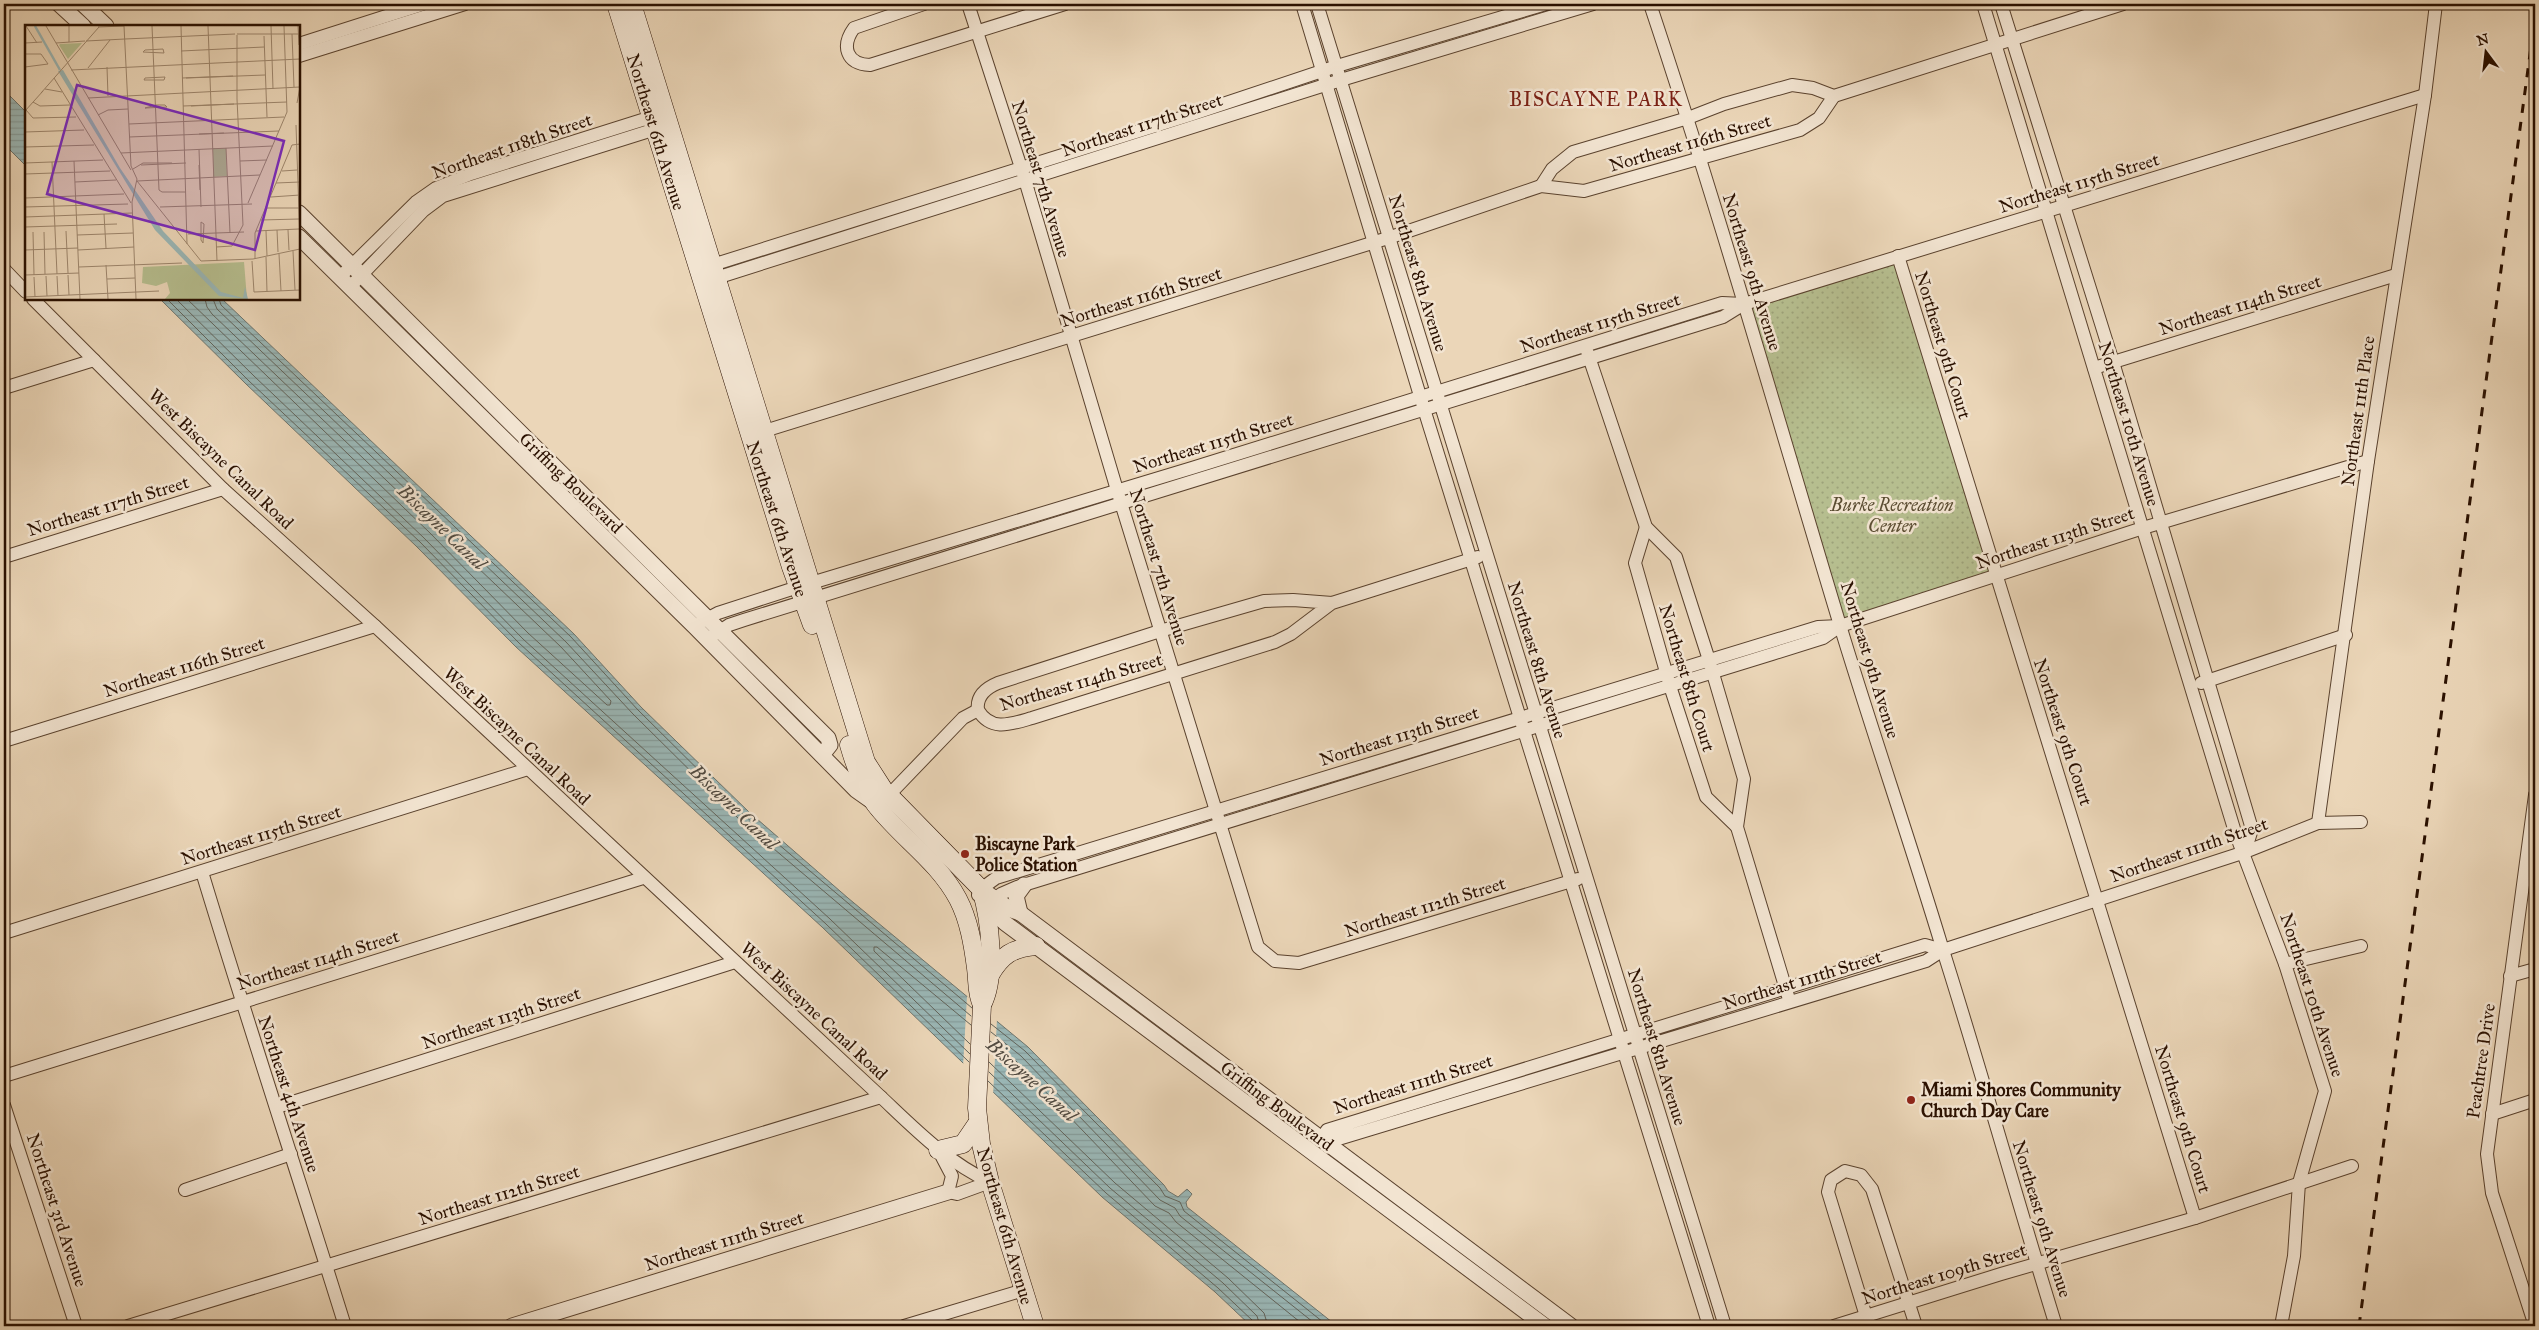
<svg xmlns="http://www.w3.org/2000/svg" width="2539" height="1330" viewBox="0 0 2539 1330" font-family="'IM FELL Great Primer',serif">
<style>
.grass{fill:url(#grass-dots);stroke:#706748}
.water{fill:url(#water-rules);stroke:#6d746d}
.pier{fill:#ebd6b8}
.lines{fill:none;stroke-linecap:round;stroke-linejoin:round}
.shore{stroke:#62645b;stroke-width:1}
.minor-casing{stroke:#5a422e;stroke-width:14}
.tertiary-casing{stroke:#5a422e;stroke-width:17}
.secondary-casing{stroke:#2a1000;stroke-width:19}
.minor{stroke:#f2e4d1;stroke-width:12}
.tertiary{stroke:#f2e4d1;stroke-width:15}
.secondary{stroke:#f2e4d1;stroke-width:18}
.rail{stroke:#2a1000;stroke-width:3;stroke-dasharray:9 9;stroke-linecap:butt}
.poi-dot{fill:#8f2418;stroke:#f2e4d1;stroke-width:2}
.labels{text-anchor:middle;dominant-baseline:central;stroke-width:5;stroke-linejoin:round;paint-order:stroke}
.street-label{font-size:18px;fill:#2a1000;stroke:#f2e4d1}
.park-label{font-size:18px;font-style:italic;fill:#5b4d32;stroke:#f2e4d1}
.poi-label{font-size:18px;font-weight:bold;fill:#2a1000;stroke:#f2e4d1;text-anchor:start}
.water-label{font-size:19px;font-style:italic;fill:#514a40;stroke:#f2e4d1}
.quarter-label{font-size:20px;letter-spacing:1px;fill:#7a1f14;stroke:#f2e4d1}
.inset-river{fill:none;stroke:#9ab7b6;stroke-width:2.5}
.inset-road{fill:none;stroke:#9e876e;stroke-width:1}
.view{fill:#7b2cbf;fill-opacity:0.15;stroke:#7b2cbf;stroke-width:2.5}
.inset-edge{fill:none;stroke:#2a1000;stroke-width:2.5}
</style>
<defs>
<pattern id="grass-dots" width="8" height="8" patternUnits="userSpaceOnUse" patternTransform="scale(1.25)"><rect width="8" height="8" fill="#b6be8f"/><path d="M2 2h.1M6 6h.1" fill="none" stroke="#9da27a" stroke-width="1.8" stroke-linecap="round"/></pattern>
<pattern id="water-rules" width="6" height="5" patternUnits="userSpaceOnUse" patternTransform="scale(1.25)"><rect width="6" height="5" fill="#9ab7b6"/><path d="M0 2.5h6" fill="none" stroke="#859c9b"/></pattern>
</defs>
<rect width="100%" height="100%" fill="#ebd6b8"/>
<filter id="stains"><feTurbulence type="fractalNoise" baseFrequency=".004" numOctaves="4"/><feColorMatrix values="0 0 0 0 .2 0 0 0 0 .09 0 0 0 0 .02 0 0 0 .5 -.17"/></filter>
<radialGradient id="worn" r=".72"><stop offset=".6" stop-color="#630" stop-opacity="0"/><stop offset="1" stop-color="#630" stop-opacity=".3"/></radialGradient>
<!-- grass -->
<path class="grass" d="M1898 256 1995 577 1840 626 1744 304Z"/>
<!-- water -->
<g class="water">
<path d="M4 90 26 112V166L4 144Z"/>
<path d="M160 299H222L574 634 641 707 749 812 848 898 1028 1047 1164 1185 1168 1191 1178 1197 1187 1189 1192 1194 1186 1202 1187 1207 1337 1326H1251L1215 1292 1102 1197 822 927 516 647 416 546 246 384Z"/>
</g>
<!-- pier -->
<path class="pier" d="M967 996 997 1019 993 1096 963 1067Z"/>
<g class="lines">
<!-- shore -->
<g class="shore">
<path d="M167 299 249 381 420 542 519 643 826 924 969 1062"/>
<path d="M176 299 254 376 424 538 523 639 830 919 970 1054"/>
<path d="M187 299 430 533 528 633 607 705H610L611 701 561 647 212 314 207 307 205 299"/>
<path d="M213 299 217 309 566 642 633 714 741 821 971 1016"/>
<path d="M219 299 221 305 571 637 638 710 745 816 972 1008"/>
<path d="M991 1024 1025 1051 1160 1188 1165 1196 1180 1202 1184 1211 1328 1326"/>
<path d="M991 1032 1021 1056 1160 1200 1175 1208 1180 1216 1318 1326"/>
<path d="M990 1041 1016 1061 1155 1206 1169 1213 1176 1222 1305 1326"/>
<path d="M970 1044 874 951V947H877L971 1025"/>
<path d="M989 1062 1115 1183 1228 1278 1264 1313 1268 1326"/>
<path d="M989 1072 1110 1188 1223 1283 1257 1316 1260 1326"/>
<path d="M988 1081 1106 1193 1218 1288 1253 1321 1254 1326"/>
</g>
<!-- minor casing -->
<g class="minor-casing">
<g id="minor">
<path d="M924 4 854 28C841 46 846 64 870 65L1065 4"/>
<path d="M968 4 1025 180 1117 490 1258 947 1275 961 1299 963 1578 879"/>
<path d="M1302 4 1424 409 1709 1326"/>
<path d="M1317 4 1725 1326"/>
<path d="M1650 4C1718 208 1777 416 1839 622 1872 731 1909 838 1942 947 1982 1073 2017 1200 2056 1326"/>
<path d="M1983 4 2235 832 2285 964 2325 1091 2299 1183 2294 1256 2281 1326"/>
<path d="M2001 4 2113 362 2252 829 2245 852"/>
<path d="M299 44 424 4"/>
<path d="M299 56 465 4"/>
<path d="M1541 186 1552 169 1573 152 1688 118 1724 104 1792 85 1813 88 1834 96 2123 4"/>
<path d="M1898 256C1995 578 2097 897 2195 1218"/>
<path d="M706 267 1190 115 1337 66 1546 4"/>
<path d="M4 269 26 292"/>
<path d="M340 277 416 202 436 188 471 174 658 115"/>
<path d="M710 280 1341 80 1593 4"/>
<path d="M350 287 423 211 443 196 662 127"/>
<path d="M33 299 223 489 375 626 881 1097C915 1129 947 1162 990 1182"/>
<path d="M1587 351 1646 527 1676 557 1709 660 1744 779 1737 827 1788 996"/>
<path d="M2094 368 2396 275"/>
<path d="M4 388 94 360"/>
<path d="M758 433 1388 238 1541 186 1584 191 1800 130 1819 118 1834 96"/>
<path d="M1646 527 1635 563 1670 686 1706 797 1737 827"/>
<path d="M4 557 223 489"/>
<path d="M1332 603 1293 600 1264 601 1160 631 998 683C986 688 976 696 978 710 991 732 1011 724 1032 718L1275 642 1291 634 1332 603 1478 557"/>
<path d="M701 622 718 613 798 587 1192 468 1722 303 1744 304"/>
<path d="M712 636 729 625 744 620 1723 317 1744 304 2425 95"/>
<path d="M2201 683 2346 635"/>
<path d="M4 741 375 626"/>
<path d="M889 795 963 718 978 710"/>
<path d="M2318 823 2368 461 2425 95 2436 4"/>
<path d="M202 872C248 1024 298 1175 345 1326"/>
<path d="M978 895 981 889 996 878 1818 627 1840 626 2143 528 2368 461"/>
<path d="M988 904 1001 894 1017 887 1772 654 1823 638 1840 626"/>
<path d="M4 933 528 769"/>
<path d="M1943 950 1925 945 1327 1130 1321 1139 1335 1140 1926 961 1943 950 2245 852 2318 823 2361 822"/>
<path d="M2285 964 2361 946"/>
<path d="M2510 976 2535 969"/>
<path d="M4 1076 643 878"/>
<path d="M4 1105 76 1326"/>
<path d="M277 1107 735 962"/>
<path d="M2492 1114 2535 1100"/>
<path d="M941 1155 952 1176 948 1192 957 1194 990 1182"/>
<path d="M185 1190 291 1154"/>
<path d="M128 1326 881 1097"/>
<path d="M904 1326 1024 1290"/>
<path d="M1834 1326 2001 1274 2195 1218 2352 1166"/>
<path d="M1869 1326 1828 1192 1831 1180 1845 1171 1861 1175 1872 1189 1916 1326"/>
<path d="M2535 1326 2492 1193 2487 1154 2535 795"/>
</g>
</g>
<!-- tertiary casing -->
<g class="tertiary-casing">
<g id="tertiary">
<path d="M59 4 83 26"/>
<path d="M83 4 106 26"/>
<path d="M299 213 828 738 830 745 822 755"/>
<path d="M299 237 695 627 856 790 873 802"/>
<path d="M981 889 1011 910 1020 913 1571 1326"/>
<path d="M986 906 1005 923 1545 1326"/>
<path d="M1020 913 1016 896 1024 885"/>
<path d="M512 1326 948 1192"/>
</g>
</g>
<!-- secondary casing -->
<g class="secondary-casing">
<g id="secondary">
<path d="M616 4 791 567 812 625"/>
<path d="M632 4 866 762 884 790 981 889C990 919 997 977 982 1005L977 1108 981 1144 990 1182 1035 1326"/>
<path d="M849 745C855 766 862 786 875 804 901 838 937 860 958 899 969 920 973 945 976 968 978 982 976 992 982 1005"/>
<path d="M990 975C1002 955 1012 948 1036 946"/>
<path d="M938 1150 963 1144 978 1122"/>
</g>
</g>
<!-- minor -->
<use href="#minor" class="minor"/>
<!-- tertiary -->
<use href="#tertiary" class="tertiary"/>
<!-- secondary -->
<use href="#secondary" class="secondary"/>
<!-- rail -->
<path class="rail" d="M2359 1326 2535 17"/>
</g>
<!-- markers -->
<g class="poi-dot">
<circle cx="965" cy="854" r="5"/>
<circle cx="1911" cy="1100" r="5"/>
</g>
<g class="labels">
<!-- street labels -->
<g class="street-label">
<text transform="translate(1142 125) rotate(-18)">Northeast 117th Street</text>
<text transform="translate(656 132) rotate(73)">Northeast 6th Avenue</text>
<text transform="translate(1690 143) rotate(-16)">Northeast 116th Street</text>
<text transform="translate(512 146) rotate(-19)">Northeast 118th Street</text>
<text transform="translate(1041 179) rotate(73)">Northeast 7th Avenue</text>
<text transform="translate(2079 183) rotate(-17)">Northeast 115th Street</text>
<text transform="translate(1752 272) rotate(73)">Northeast 9th Avenue</text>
<text transform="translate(1418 273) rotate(73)">Northeast 8th Avenue</text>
<text transform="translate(1141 297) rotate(-17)">Northeast 116th Street</text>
<text transform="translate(2240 305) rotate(-17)">Northeast 114th Street</text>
<text transform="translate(1600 323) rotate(-17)">Northeast 115th Street</text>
<text transform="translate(1943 345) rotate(73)">Northeast 9th Court</text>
<text transform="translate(2358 411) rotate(-82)">Northeast 11th Place</text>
<text transform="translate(2129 424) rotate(73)">Northeast 10th Avenue</text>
<text transform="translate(1213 443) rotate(-17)">Northeast 115th Street</text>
<text transform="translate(221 459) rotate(44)">West Biscayne Canal Road</text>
<text transform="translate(571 483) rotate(44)">Griffing Boulevard</text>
<text transform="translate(108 506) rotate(-17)">Northeast 117th Street</text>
<text transform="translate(777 519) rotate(72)">Northeast 6th Avenue</text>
<text transform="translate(2055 538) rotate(-18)">Northeast 113th Street</text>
<text transform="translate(1159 567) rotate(73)">Northeast 7th Avenue</text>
<text transform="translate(1537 660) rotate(73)">Northeast 8th Avenue</text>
<text transform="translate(1870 660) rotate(73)">Northeast 9th Avenue</text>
<text transform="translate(184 667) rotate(-17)">Northeast 116th Street</text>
<text transform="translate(1687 678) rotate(73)">Northeast 8th Court</text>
<text transform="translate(1081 682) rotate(-16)">Northeast 114th Street</text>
<text transform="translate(2063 732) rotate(72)">Northeast 9th Court</text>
<text transform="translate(517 736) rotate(43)">West Biscayne Canal Road</text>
<text transform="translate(1399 736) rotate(-17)">Northeast 113th Street</text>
<text transform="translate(261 835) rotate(-17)">Northeast 115th Street</text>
<text transform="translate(2189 850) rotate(-19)">Northeast 111th Street</text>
<text transform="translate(1425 907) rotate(-17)">Northeast 112th Street</text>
<text transform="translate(318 960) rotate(-17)">Northeast 114th Street</text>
<text transform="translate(1802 980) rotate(-17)">Northeast 111th Street</text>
<text transform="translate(2312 995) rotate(72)">Northeast 10th Avenue</text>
<text transform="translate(814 1011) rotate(43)">West Biscayne Canal Road</text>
<text transform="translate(501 1018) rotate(-18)">Northeast 113th Street</text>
<text transform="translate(1657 1047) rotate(73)">Northeast 8th Avenue</text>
<text transform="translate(2481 1061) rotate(-82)">Peachtree Drive</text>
<text transform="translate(1413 1084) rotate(-17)">Northeast 111th Street</text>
<text transform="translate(289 1094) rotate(72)">Northeast 4th Avenue</text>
<text transform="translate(1277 1106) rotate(37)">Griffing Boulevard</text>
<text transform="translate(2183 1119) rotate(73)">Northeast 9th Court</text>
<text transform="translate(499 1195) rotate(-17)">Northeast 112th Street</text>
<text transform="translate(57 1210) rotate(72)">Northeast 3rd Avenue</text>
<text transform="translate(2042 1219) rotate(73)">Northeast 9th Avenue</text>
<text transform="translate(1005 1226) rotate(74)">Northeast 6th Avenue</text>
<text transform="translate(724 1241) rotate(-17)">Northeast 111th Street</text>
<text transform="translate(1944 1274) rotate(-17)">Northeast 109th Street</text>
</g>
<!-- park labels -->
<g class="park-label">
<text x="1892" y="505">Burke Recreation<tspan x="1892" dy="21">Center</tspan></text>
</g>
<!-- poi labels -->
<g class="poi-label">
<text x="975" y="844">Biscayne Park<tspan x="975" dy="21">Police Station</tspan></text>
<text x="1921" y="1090">Miami Shores Community<tspan x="1921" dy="21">Church Day Care</tspan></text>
</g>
<!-- water labels -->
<g class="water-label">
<text transform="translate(442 527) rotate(44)">Biscayne Canal</text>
<text transform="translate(734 807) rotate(44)">Biscayne Canal</text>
<text transform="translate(1032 1080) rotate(42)">Biscayne Canal</text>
</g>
<!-- quarter labels -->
<g class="quarter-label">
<text x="1596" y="99">BISCAYNE PARK</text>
</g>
</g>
<!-- overview -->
<g transform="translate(25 25)">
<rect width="275" height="275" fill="#ebd6b8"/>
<path d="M57 18 43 34 34 20 35 19ZM188 123H201L202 151 188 152ZM219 237 222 274H140L145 268 142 257 131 261 117 258 118 242Z" fill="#b6be8f"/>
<path d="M38 45 95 143 138 206 196 267 218 273 220 262 223 274 194 271 130 205 33 46Z" fill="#9ab7b6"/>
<path class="inset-river" d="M10 1 35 45"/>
<path class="inset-road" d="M1 1 12 18M21 1 106 145M44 1V17M99 1 106 141 112 154 107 177 111 274M127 1 134 165 137 167H161M156 1 162 219M183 1 192 236M246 1 248 64M273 1 274 20M73 2 99 1M212 9H274M267 9 269 62M239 11 242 92M100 14 210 9M61 16 100 14M0 18 17 17M31 18 60 16M138 24 139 28 118 27 120 25ZM156 26 239 22M0 29H16L23 39 0 42M82 42 83 71M63 43 85 15M46 45 275 34M140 52 139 55H119L120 53ZM29 53 106 178M157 53 208 51M161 53 240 50M20 64 37 67M16 68 74 2M63 73 275 62M8 77 15 81 45 80M272 78 275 62M131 80H140L142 82 120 83ZM158 81 262 77M166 81 209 79M1 85 8 93 51 92M0 86 18 66M73 90 83 85 103 84M104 99 259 92M271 100 275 218M0 107 59 105M174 109 199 108M104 112 254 106M0 122 69 120M201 123 205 208M174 124 176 182M96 128 248 121M49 136 55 274M215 136 242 135M27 137 32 249M0 138 78 135M116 140 161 138M174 140 175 165M108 144 118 138H147M257 146 272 145M0 149 85 146M235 150 112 156 176 236 228 234 275 224M50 157 91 155M251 158 275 157M246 172 275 170M0 173 99 169M223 178 262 87 259 1M0 182 103 179M135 182 227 179M241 183H275M79 189 81 223M0 192 107 188M236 195 274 194M176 197 179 199 178 218 176 215ZM0 202 92 199M252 205 253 227M263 205 264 225M41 206 43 248M231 206 274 204M241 206 242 231M8 207 9 250M19 207 20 249M163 209 219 207M52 210 108 208M191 222 207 221 218 200 212 74V10M0 225 53 223M53 225 109 222M268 226 270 265M254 229 256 266M241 232 242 267M230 234V208L267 120 275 119M227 236 229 267 275 265M81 240 83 274M54 242 157 238M0 250 54 248M43 250 44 270M21 251 22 271M32 251 33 271M9 252 10 272M82 254 110 253M0 272 134 266"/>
<path class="view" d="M52 60 259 116 230 225 22 169Z"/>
<rect width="275" height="275" class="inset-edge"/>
</g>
<!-- margin -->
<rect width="2539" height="1330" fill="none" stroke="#ebd6b8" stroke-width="20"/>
<rect x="5" y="5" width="2529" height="1320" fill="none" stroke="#2a1000" stroke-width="2.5"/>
<rect x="10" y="10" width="2519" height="1310" fill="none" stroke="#2a1000"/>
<!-- north arrow -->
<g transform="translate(2486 52) rotate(345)" stroke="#f2e4d1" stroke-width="4" paint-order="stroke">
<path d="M0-4L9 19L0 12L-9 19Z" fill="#2a1000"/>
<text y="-8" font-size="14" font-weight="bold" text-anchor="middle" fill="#2a1000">N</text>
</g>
<rect width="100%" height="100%" filter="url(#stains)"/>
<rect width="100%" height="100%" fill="url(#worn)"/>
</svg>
